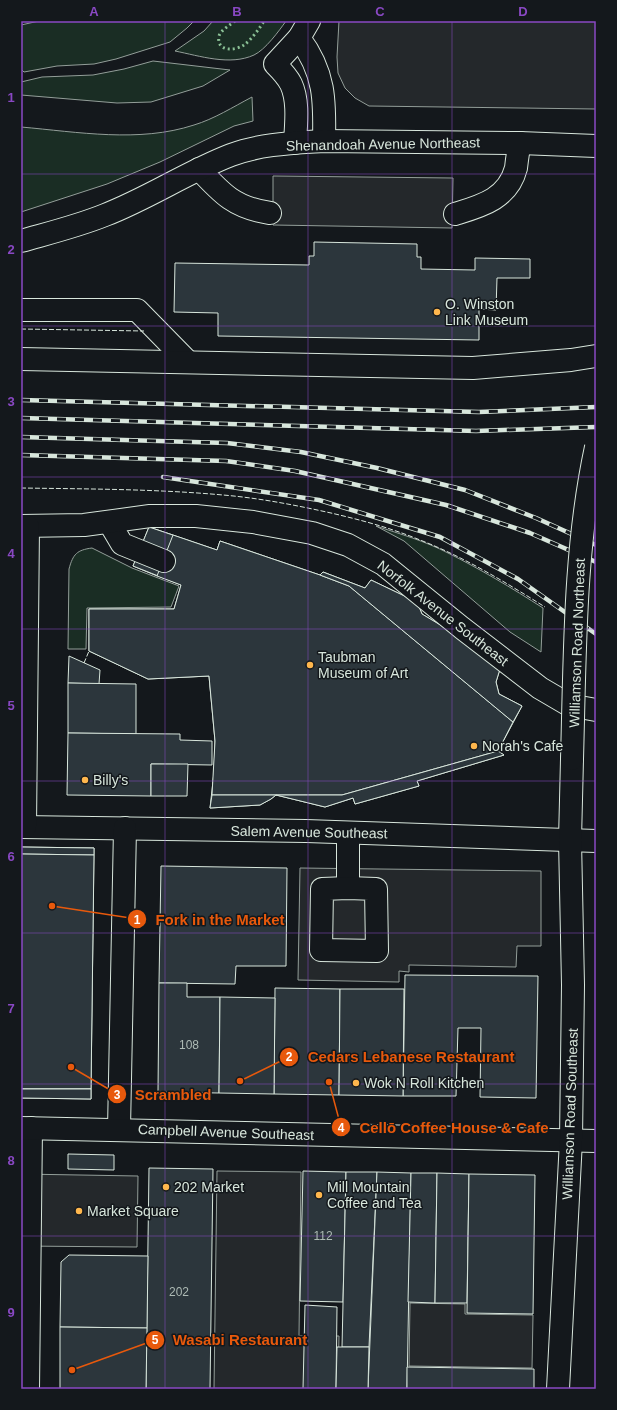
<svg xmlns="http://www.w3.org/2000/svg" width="617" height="1410" viewBox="0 0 617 1410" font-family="Arial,sans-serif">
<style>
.green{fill:#1a2d24;stroke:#939e99}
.parking{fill:#24282b;stroke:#939e99}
.building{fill:#2c363c;stroke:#d8e6dc}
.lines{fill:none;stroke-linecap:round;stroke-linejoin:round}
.minor-casing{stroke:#d8e6dc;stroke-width:24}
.major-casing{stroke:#d8e6dc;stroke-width:24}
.minor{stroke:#14181c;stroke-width:22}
.major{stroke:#14181c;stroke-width:22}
.rail-casing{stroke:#d8e6dc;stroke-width:4.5}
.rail{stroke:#14181c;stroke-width:3;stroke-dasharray:9;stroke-linecap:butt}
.major-bridge-casing{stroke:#d8e6dc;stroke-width:24;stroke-linecap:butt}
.major-bridge{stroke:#14181c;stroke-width:22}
.hedge{stroke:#8ac095;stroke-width:3;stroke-dasharray:2 3;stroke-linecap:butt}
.fence{stroke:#d8e6dc;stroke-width:1;stroke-dasharray:5 2;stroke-linecap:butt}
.grid{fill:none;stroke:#8948c3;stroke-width:1;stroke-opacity:0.55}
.poi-dot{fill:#ffb74d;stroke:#14181c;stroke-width:1.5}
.labels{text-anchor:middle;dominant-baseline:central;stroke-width:3;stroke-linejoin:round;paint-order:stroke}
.number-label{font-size:12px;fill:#adbab4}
.street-label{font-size:14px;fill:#d8e6dc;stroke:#14181c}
.poi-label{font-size:14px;fill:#d8e6dc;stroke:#14181c;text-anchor:start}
.leader{fill:none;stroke:#e8590c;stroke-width:1.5}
.callout-dot{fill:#e8590c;stroke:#14181c;stroke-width:1.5}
.mark-label{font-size:12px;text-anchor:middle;font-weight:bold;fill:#fff}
.callout-label{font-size:15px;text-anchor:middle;font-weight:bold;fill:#e8590c;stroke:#14181c;stroke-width:3;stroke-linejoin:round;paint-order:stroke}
.neatline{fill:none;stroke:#8948c3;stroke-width:1.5}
.grid-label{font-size:13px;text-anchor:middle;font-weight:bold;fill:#8948c3}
</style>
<rect width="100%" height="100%" fill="#14181c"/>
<!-- green -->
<g class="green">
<path d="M39 21H194L187 28 170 42 116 59 94 64 57 66 24 72 21 69V25Z"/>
<path d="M213 21H286C279 31 265 50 254 55 230 66 200 56 175 51L204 31Z"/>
<path d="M153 61 230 70 203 86 151 102 117 103 21 95V82L42 77 93 75 124 69Z"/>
<path d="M252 97 253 121 234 126 160 162 107 184 21 212V127C78 132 139 143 194 125 214 119 233 107 252 97Z"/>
<path d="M376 526C400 534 425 541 448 553 480 569 512 588 543 608L541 652 510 632 404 541Z"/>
<path d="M92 548 132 568 179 586 171 607 87 608 86 649H68L69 569C73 554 77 550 92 548Z"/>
</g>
<!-- parking -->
<g class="parking">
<path d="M339 21H596V109L369 106 355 98 345 88 338 73 337 57Z"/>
<path d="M273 176 453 178 452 228 273 225Z"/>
<path d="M300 868 541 871V946H517L516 967 409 965V972L399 971V982L298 980Z"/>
<path d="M217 1171 301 1172 299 1336H339L338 1389H214Z"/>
<path d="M21 1174 138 1176 137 1247 21 1246Z"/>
<path d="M410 1303 465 1304V1314L533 1315 532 1368 409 1366Z"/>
</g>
<!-- building -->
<g class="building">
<path d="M314 242 417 244V257H421V269L475 270V258L530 259V278H497L496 310 479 309V340L218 336V313L174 312 175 263 309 265V256H314Z"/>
<path d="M149 527 173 535 157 576 133 566Z"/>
<path d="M149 527 217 550 220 541 320 575 323 572 365 588 371 580 417 602 422 614 437 623 458 635 505 653 496 682 499 694 522 706 498 751 504 755 417 781 419 786 355 804 353 798 325 807 276 795 271 799 260 805 210 808 214 772 215 741 209 676 148 679 89 651V609H174L181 585 133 566Z"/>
<path d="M173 535 217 550 220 541 320 575 349 586 513 722 498 751 342 795H212L215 741 209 676 148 679 89 651V609H174L181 585 157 576Z"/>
<path d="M323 572 365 588 371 580 417 602 422 614 437 623 458 635 505 653 496 682 499 694 522 706 513 722 349 586 320 575Z"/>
<path d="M69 656 100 670 99 684 68 683Z"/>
<path d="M68 683 136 684V734L68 733Z"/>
<path d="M68 733 180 734V740L212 741V765L151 764V796L67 795Z"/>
<path d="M498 751 504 755 417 781 419 786 355 804 353 798 325 807 276 795H342Z"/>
<path d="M151 764H188L187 796H151Z"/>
<path d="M212 795H276L271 799 260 805 210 808Z"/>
<path d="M21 847 94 848 91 1089H21Z"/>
<path d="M21 847 94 848V855L21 854Z"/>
<path d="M21 854 94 855 91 1089H21Z"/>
<path d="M161 866 287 868 286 966H236L235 984 159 983Z"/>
<path d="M405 975 538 976 536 1098 480 1097 481 1028H458L456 1096H403Z"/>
<path d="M159 983H187V997H220L219 1093 158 1092Z"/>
<path d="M275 988 340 989 339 1095 274 1094Z"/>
<path d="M340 989H404L403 1096 339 1095Z"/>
<path d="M220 997 275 998 274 1094 219 1093Z"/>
<path d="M21 1089H91V1099L21 1098Z"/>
<path d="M21 1089H91V1099L21 1098Z"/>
<path d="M68 1154 114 1155V1170L68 1169Z"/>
<path d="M149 1168 213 1169 210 1389H146Z"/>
<path d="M303 1171 346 1172 343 1302 300 1301Z"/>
<path d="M346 1172H377L369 1347H342Z"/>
<path d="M377 1172 411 1173 407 1389H368Z"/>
<path d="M411 1173H437L435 1303 408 1302Z"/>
<path d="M437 1173 469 1174 467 1303H435Z"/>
<path d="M469 1174 535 1175 533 1314 467 1313Z"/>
<path d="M69 1255 148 1256 147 1328 60 1327 61 1262Z"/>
<path d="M305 1305 337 1307 336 1389H303Z"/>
<path d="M60 1327 147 1328 146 1389H60Z"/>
<path d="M337 1347H369L368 1389H336Z"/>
<path d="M407 1367 534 1369V1389H407Z"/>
</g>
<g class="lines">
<!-- minor casing -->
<g class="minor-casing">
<g id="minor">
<path d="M299 38C325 72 325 101 324 141"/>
<path d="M295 143C296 124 299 101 291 84 287 76 281 70 275 64L299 38 309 21"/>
<path d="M199 169C222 194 235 208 270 213"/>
<path d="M455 214C481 206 508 199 516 168 517 159 518 151 520 143"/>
<path d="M21 241C49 233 78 226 105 215 149 198 187 172 231 155 260 144 293 143 324 141L520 143 596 146"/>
<path d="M21 310H137L188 362"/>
<path d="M21 359 473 368 571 360 596 356"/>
<path d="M109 522 122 544 164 561"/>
<path d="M21 526 84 525 150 516H196L253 522 312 533 348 545 383 564 462 628 540 688 569 705 596 710"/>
<path d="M21 827 306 831 596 841"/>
<path d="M25 827 28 527"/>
<path d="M348 833V888"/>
<path d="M348 888 376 889 377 951 321 950 322 889Z"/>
<path d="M119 1129 125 828"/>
<path d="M28 1389 31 1128"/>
</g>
</g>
<!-- major casing -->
<g class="major-casing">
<g id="major">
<path d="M21 1128 596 1141"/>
<path d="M558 1389 571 1140 573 985 570 840 572 759"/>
</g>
</g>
<!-- minor -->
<use href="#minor" class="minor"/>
<!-- major -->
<use href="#major" class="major"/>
<!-- rail casing -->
<g class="rail-casing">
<g id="rail">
<path d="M21 400 479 412 596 407"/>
<path d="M21 418 476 431 596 427"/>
<path d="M21 437 227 443 301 452 377 468 465 490 536 518 596 545"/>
<path d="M21 455 226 461 295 471 446 505 530 533 596 562"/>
<path d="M163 477 319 500 440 537 518 579 596 634"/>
</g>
</g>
<!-- rail -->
<use href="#rail" class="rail"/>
<!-- major-bridge casing -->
<g class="major-bridge-casing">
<path id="major-bridge" d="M572 759C575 655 574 549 596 447"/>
</g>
<!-- major-bridge -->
<use href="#major-bridge" class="major-bridge"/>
<!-- hedge -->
<path class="hedge" d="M235 21C230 25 221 30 219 36 216 52 235 51 244 45 251 40 260 28 264 21"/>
<!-- fence -->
<g class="fence">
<path d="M21 329 144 331"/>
<path d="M21 488C88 489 156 489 223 495 259 498 295 505 331 513 361 520 391 528 420 540 464 557 505 582 545 607"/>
<path d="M84 663 89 651"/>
</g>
</g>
<!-- grid -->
<path class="grid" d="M165 21V1389M308 21V1389M452 21V1389M21 174H596M21 326H596M21 477H596M21 629H596M21 781H596M21 933H596M21 1084H596M21 1236H596"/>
<!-- markers -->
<g class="poi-dot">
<circle cx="437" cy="312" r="4"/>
<circle cx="310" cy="665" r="4"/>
<circle cx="474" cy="746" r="4"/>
<circle cx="85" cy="780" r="4"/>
<circle cx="356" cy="1083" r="4"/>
<circle cx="166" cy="1187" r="4"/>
<circle cx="319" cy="1195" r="4"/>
<circle cx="79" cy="1211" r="4"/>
</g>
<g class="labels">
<!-- number labels -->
<g class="number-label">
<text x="189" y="1045">108</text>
<text x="323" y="1236">112</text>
<text x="179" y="1292">202</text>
</g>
<!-- street labels -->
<g class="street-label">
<text transform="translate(383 144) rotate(-1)">Shenandoah Avenue Northeast</text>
<text transform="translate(443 613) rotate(38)">Norfolk Avenue Southeast</text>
<text transform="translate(577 643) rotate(-88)">Williamson Road Northeast</text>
<text transform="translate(309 832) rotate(1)">Salem Avenue Southeast</text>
<text transform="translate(570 1114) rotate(-88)">Williamson Road Southeast</text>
<text transform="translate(226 1132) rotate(2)">Campbell Avenue Southeast</text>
</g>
<!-- poi labels -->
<g class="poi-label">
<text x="445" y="304">O. Winston<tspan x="445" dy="16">Link Museum</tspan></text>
<text x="318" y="657">Taubman<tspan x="318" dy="16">Museum of Art</tspan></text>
<text x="482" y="746">Norah's Cafe</text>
<text x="93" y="780">Billy's</text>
<text x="364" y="1083">Wok N Roll Kitchen</text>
<text x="174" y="1187">202 Market</text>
<text x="327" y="1187">Mill Mountain<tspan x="327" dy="16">Coffee and Tea</tspan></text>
<text x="87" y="1211">Market Square</text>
</g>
</g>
<!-- callouts -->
<path class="leader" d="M52 906L137 919M240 1081L289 1057M71 1067L117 1094M329 1082L341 1127M72 1370L155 1340"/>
<g class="callout-dot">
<circle cx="52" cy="906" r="4"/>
<circle cx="240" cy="1081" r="4"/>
<circle cx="71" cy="1067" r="4"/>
<circle cx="329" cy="1082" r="4"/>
<circle cx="72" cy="1370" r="4"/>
<circle cx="137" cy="919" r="10"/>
<circle cx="289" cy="1057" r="10"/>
<circle cx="117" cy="1094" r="10"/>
<circle cx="341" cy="1127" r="10"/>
<circle cx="155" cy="1340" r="10"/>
</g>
<g class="mark-label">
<text x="137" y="924">1</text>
<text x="289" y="1061">2</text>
<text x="117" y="1099">3</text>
<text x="341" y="1132">4</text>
<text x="155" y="1344">5</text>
</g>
<g class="callout-label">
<text x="220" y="925">Fork in the Market</text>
<text x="411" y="1062">Cedars Lebanese Restaurant</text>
<text x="173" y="1100">Scrambled</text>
<text x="454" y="1133">Cellō Coffee House &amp; Cafe</text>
<text x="240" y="1345">Wasabi Restaurant</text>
</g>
<!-- border -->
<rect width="617" height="1410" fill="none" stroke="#14181c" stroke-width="44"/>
<rect x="22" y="22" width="573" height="1366" class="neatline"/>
<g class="grid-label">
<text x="94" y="16">A</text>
<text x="237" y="16">B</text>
<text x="380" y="16">C</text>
<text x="523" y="16">D</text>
<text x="11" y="102">1</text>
<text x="11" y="254">2</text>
<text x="11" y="406">3</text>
<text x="11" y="558">4</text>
<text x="11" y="710">5</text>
<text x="11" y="861">6</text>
<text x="11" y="1013">7</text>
<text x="11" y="1165">8</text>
<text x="11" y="1317">9</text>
</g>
</svg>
